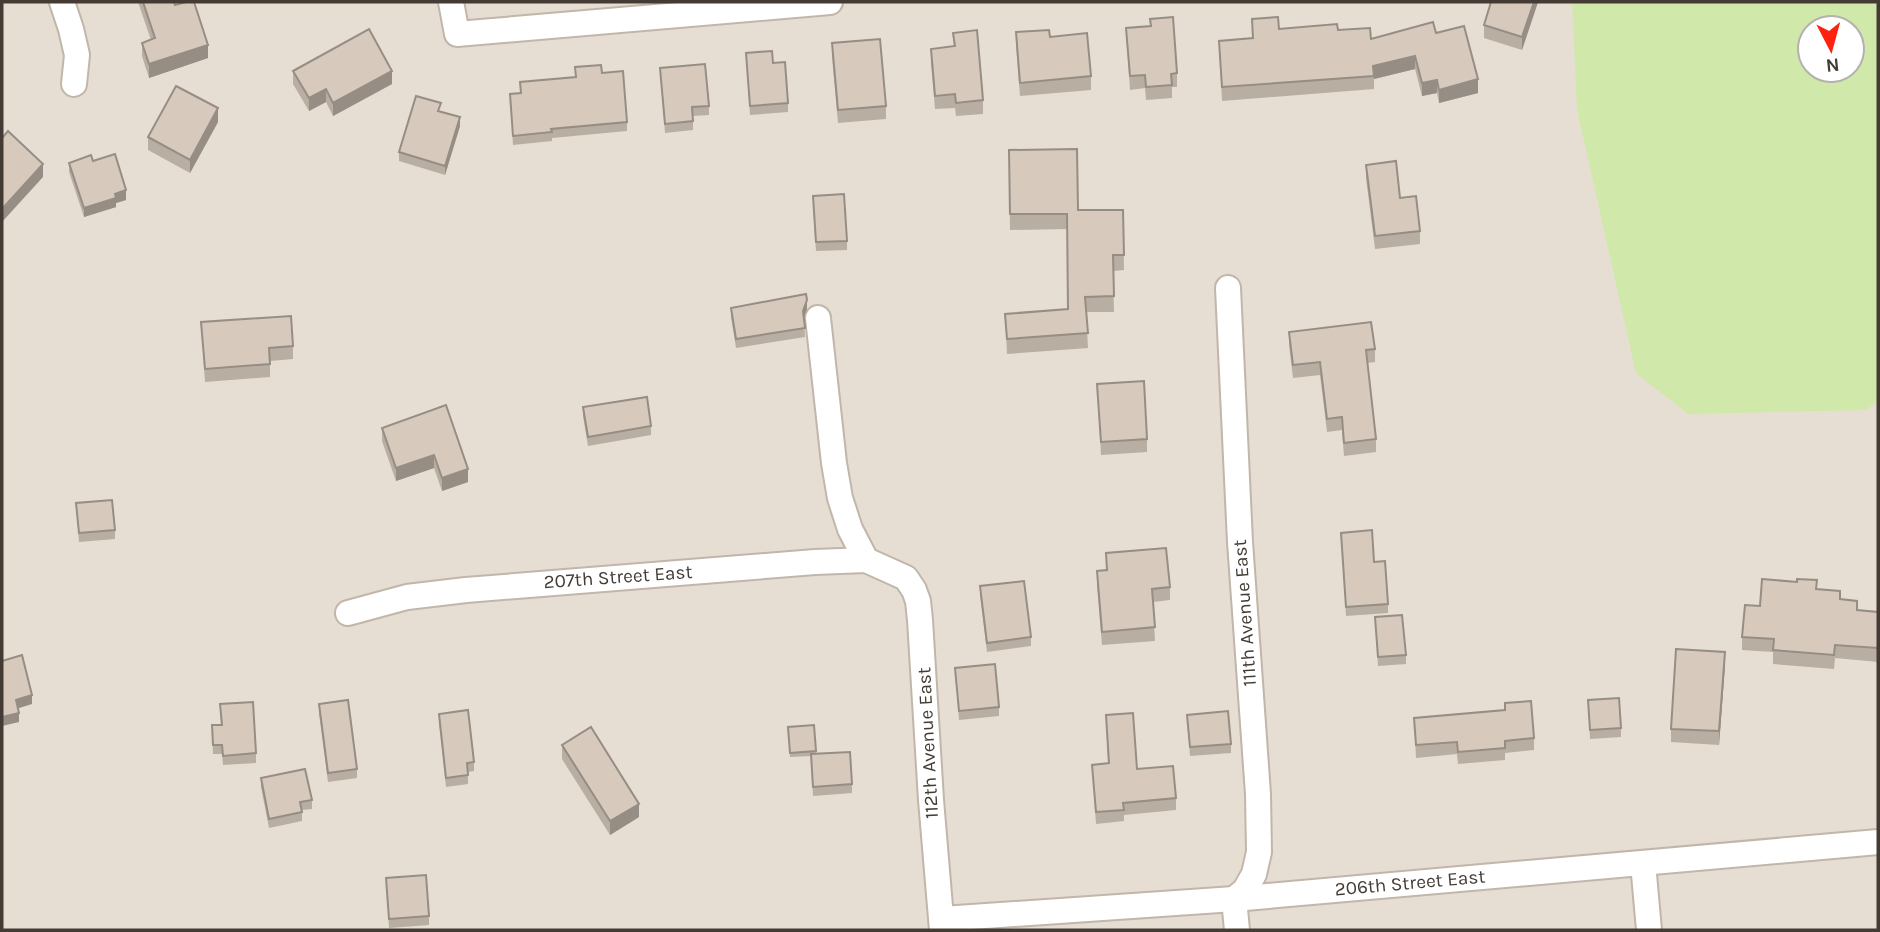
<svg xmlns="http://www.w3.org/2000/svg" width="1880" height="932" viewBox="0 0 1880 932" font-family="Karla,sans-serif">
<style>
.residential{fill:#e6ded2;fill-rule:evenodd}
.green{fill:#d1e8ab;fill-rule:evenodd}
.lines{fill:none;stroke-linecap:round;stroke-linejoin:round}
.minor-casing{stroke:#c1b6a9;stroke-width:28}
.minor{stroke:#fff;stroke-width:24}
.wall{fill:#b9aea2}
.shaded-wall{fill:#968d84}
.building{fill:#d7cabc;stroke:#968d84;stroke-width:2}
.labels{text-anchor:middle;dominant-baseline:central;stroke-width:5;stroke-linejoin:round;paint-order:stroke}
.street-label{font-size:19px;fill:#443c34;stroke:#fff}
</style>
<rect width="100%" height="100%" fill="#f2ede4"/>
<!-- residential -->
<path class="residential" d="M2 2H1878V930H2ZM1810 28H1852V70H1810Z"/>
<!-- green -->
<path class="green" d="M1572 2H1878V399L1867 410 1688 414 1636 373 1577 110ZM1810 28H1852V70H1810Z"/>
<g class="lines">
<!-- minor casing -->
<g class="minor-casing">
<g id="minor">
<path d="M62 2 71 29 77 55 74 84"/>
<path d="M451 2 457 34 830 2"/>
<path d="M1228 288 1240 542 1258 794 1259 852 1254 874 1245 890 1234 899 1237 930"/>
<path d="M818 318 834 463 840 498 850 529 866 560"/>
<path d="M348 613 407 597 466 590 815 562 866 560 906 578 914 590 918 601 920 620 931 800 942 930"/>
<path d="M1643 863 1649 930"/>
<path d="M942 919 1234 899 1878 842"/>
</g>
</g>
<!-- minor -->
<use href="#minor" class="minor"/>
</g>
<!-- wall -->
<g class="wall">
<path d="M138 2H174L208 58 149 78 142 56V43L151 40Z"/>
<path d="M1538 2 1522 50 1484 38V25Z"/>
<path d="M1252 19 1279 29 1338 30 1371 39 1436 33 1478 93 1439 103 1437 93 1422 96 1415 69 1374 79V89L1222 101 1219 41 1252 38Z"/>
<path d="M1126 28 1177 73V87H1172V98L1146 100 1145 88 1130 90Z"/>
<path d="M1016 32 1050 37 1091 76V90L1020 96 1016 45Z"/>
<path d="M953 33 983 100V114L956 116 955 108 935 109 931 62V49L954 47Z"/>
<path d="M832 43 886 106V119L838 123 832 57Z"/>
<path d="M746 53 773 63 788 103V112L750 115Z"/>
<path d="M575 67 602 73 627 122V131L552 138V141L513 145 510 94 520 93V82L575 77Z"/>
<path d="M660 68 709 106V115L693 116V130L665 133Z"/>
<path d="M293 71 392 84 333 116 326 102 309 111 293 84Z"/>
<path d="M218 122 190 173 148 150V137Z"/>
<path d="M460 126 445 175 399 161V152Z"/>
<path d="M1009 150 1078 210H1123L1124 270 1113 271 1114 312H1086L1088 348 1007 354 1005 314 1068 309 1067 229 1010 230Z"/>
<path d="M93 161 126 200 116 203V207L84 217 69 172V163Z"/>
<path d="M1366 165 1400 198 1420 231V244L1375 249 1366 178Z"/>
<path d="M813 205 847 241V250L816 251Z"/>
<path d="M731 308 807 309 804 317 805 337 736 348 731 317Z"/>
<path d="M201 322 293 346V359L270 361V377L205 382Z"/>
<path d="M1289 332 1375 349V362L1367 363 1376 439V452L1344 456 1342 430 1327 432 1320 375 1293 378 1289 345Z"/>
<path d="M1097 384 1147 439V452L1101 455Z"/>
<path d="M583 407 651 426V435L588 446 583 416Z"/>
<path d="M382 428 468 469V482L442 491 434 468 396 481 382 441Z"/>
<path d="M76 503 115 530V539L79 542Z"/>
<path d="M1341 533 1388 604V613L1346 616Z"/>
<path d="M1106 553 1170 587V600L1153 602 1155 641 1102 645 1097 585V571L1106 570Z"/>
<path d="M980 586 1031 637V646L987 652 980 595Z"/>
<path d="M1817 589 1840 599 1857 610 1878 612V662L1835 658 1834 669 1773 664V652L1742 650V637L1760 606Z"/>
<path d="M1375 617 1406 655V664L1378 666Z"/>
<path d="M1725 665 1719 745 1671 742V729Z"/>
<path d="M955 668 999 707V716L959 720Z"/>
<path d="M1588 700 1621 728V737L1590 739Z"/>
<path d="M220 704 256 753V763L223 765 222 754H213L212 725H221Z"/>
<path d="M319 704 357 769V778L328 782 319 713Z"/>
<path d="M439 714 474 762V771L468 772V784L446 787 439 723Z"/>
<path d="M1106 715 1137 769 1176 798V810L1124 815V821L1096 824 1092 765 1108 763Z"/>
<path d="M1187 715 1231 744V753L1190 756Z"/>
<path d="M1414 718 1534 738V750L1505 753V760L1458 764 1457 754 1416 758Z"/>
<path d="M814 725 816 754 852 784V793L813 796 811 756 790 757 788 727Z"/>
<path d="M562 745 639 817 610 835 562 759Z"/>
<path d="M261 778 312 800V809L302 810V821L269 828 261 787Z"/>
<path d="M386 878 429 916V925L389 928Z"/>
</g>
<!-- shaded-wall -->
<g class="shaded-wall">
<path d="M1534 2H1538L1522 50V37Z"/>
<path d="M208 45V58L149 78V64Z"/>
<path d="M1415 56V69L1374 79 1373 66Z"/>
<path d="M392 71V84L333 116V103Z"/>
<path d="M1478 79V93L1439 103V90Z"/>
<path d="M1437 80V93L1422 96V83Z"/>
<path d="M326 89V102L309 111V98Z"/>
<path d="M218 108V122L190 173V160Z"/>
<path d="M460 117V126L445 175V166Z"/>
<path d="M43 164V177L2 222V209Z"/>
<path d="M126 190V200L116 203V207L84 217V208L115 194Z"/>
<path d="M807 300V309L803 320V311Z"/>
<path d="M434 455V468L396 481V468Z"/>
<path d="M468 469V482L442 491V478Z"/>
<path d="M1725 652V665L1719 745V731Z"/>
<path d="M32 695V704L16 709V700Z"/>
<path d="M19 713V722L2 726V717Z"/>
<path d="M639 804V817L610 835V821Z"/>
</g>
<!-- building -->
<g class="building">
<path d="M143 2H174L175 5 186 2H194L208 45 149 64 142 43 155 38Z"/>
<path d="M1491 2H1534L1522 37 1484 25Z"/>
<path d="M1173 17 1177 73 1171 74 1172 85 1146 87 1145 75 1130 76 1126 28 1151 26 1150 19Z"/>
<path d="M1278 17 1279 29 1337 24 1338 30 1370 28 1371 39 1433 22 1436 33 1464 26 1478 79 1439 90 1437 80 1422 83 1415 56 1373 66 1374 76 1222 87 1219 41 1253 38 1252 19Z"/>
<path d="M369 29 392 71 333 103 326 89 309 98 293 71Z"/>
<path d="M977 30 983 100 956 103 955 94 935 96 931 49 955 46 953 33Z"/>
<path d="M1049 30 1050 37 1087 33 1091 76 1020 83 1016 32Z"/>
<path d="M880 39 886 106 838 110 832 43Z"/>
<path d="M772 51 773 63 785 62 788 103 750 106 746 53Z"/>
<path d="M705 64 709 106 692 107 693 121 665 124 660 68Z"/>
<path d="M601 65 602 73 623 71 627 122 551 129 552 132 513 136 510 94 521 93 520 82 576 77 575 67Z"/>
<path d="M176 86 218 108 190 160 148 137Z"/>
<path d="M416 96 441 103 438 111 460 117 445 166 399 152Z"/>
<path d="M8 131 43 164 2 209V138Z"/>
<path d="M1077 149 1078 210H1123L1124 255H1113L1114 296 1085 297 1088 333 1007 339 1005 314 1068 309 1067 214H1010L1009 150Z"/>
<path d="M115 154 126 190 115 194 116 198 84 208 69 163 91 155 93 161Z"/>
<path d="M1396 161 1400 198 1416 196 1420 231 1375 236 1366 165Z"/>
<path d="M844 194 847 241 816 242 813 196Z"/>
<path d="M806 294 807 300 803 311 805 328 736 339 731 308Z"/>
<path d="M291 316 293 346 269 348 270 364 205 369 201 322Z"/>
<path d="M1371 322 1375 349 1366 350 1376 439 1344 443 1342 417 1327 419 1320 362 1293 365 1289 332Z"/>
<path d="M1144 381 1147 439 1101 442 1097 384Z"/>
<path d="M647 397 651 426 588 437 583 407Z"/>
<path d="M446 405 468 469 442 478 434 455 396 468 382 428Z"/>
<path d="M112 500 115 530 79 533 76 503Z"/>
<path d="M1372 530 1374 562 1385 561 1388 604 1346 607 1341 533Z"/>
<path d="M1166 548 1170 587 1152 589 1155 627 1102 632 1097 571 1107 570 1106 553Z"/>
<path d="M1762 579 1797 582V579L1817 580 1816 589 1840 591V599L1857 601V610L1878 612V648L1835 645 1834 655 1773 650 1774 639 1742 637 1745 605 1760 606Z"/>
<path d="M1024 581 1031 637 987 643 980 586Z"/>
<path d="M1402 615 1406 655 1378 657 1375 617Z"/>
<path d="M1676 649 1725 652 1719 731 1671 729Z"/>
<path d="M22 655 32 695 16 700 19 713 2 717V661Z"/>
<path d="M995 664 999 707 959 711 955 668Z"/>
<path d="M1619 698 1621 728 1590 730 1588 700Z"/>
<path d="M348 700 357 769 328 773 319 704Z"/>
<path d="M1531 701 1534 738 1505 741V748L1458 752 1457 742 1416 745 1414 718 1505 710V703Z"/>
<path d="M253 702 256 753 223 756 222 745H213L212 725H222L220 704Z"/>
<path d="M468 710 474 762 467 763 468 775 446 778 439 714Z"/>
<path d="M1228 711 1231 744 1190 747 1187 715Z"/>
<path d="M1133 713 1137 769 1173 766 1176 798 1123 803 1124 810 1096 812 1092 765 1109 763 1106 715Z"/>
<path d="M814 725 816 751 790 753 788 727Z"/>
<path d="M591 727 639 804 610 821 562 745Z"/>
<path d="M850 752 852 784 813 787 811 754Z"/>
<path d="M305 769 312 800 300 802 302 812 269 819 261 778Z"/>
<path d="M426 875 429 916 389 919 386 878Z"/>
</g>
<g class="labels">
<!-- street labels -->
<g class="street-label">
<text transform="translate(618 577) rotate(-4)">207th Street East</text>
<text transform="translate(1245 613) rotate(-94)">111th Avenue East</text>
<text transform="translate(928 743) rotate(-93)">112th Avenue East</text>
<text transform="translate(1410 883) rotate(-5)">206th Street East</text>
</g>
</g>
<!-- border -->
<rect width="1880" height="932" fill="none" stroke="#443c34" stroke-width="7"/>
<!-- north arrow -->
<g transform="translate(1831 49) rotate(174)"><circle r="33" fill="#ffffff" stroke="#b4b1ae" stroke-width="2"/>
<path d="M0-5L12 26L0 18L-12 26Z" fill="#fd2110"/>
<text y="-10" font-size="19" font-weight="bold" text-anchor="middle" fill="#443c34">N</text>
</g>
</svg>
